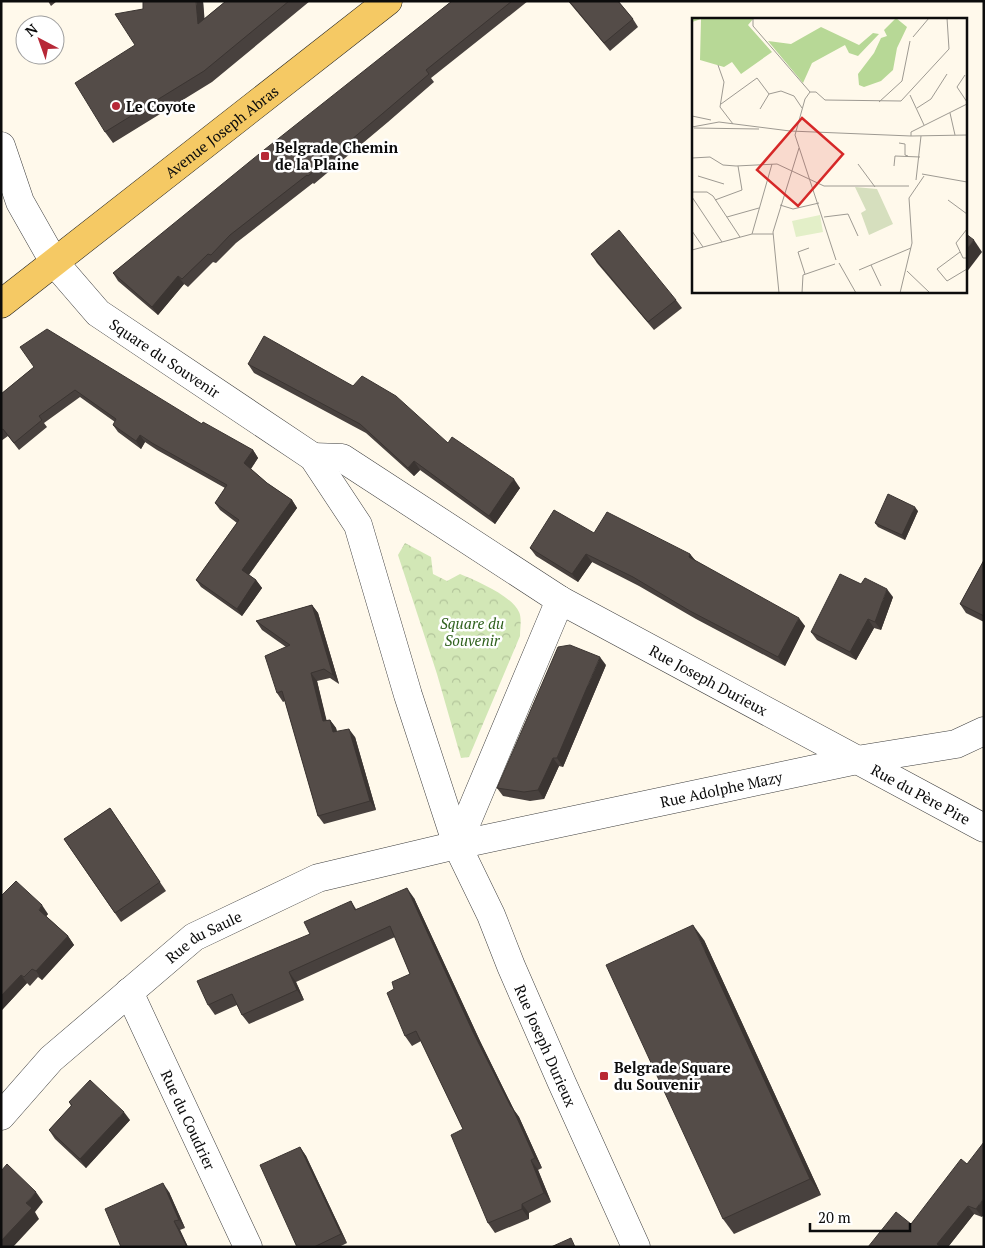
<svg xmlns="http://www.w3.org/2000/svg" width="985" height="1248" viewBox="0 0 985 1248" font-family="'PT Serif',serif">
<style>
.park{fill:url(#park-crowns)}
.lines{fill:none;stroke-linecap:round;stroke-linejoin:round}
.minor-casing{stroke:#3f3f3f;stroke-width:29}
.tertiary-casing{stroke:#3f3f3f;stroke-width:29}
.primary-casing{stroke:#1d1d1d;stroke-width:29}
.minor{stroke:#fff;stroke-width:28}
.tertiary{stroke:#fff;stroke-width:28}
.primary{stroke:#f5c964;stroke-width:28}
.wall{fill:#48413e}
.shaded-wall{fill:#3b3532}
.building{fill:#544c48;stroke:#3b3532}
.poi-dot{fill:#b72837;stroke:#fff;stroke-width:2}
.labels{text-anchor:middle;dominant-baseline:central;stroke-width:5;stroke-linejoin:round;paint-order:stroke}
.poi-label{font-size:15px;font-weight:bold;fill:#0c0c0c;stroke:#fff;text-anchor:start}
.street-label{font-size:15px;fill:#0c0c0c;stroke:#fff}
.park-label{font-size:15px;font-style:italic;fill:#30611e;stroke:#fff}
.inset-road{fill:none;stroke:#9e9a92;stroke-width:1}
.view{fill:#d62828;fill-opacity:0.15;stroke:#d62828;stroke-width:2.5}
.inset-edge{fill:none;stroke:#0c0c0c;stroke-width:2.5}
</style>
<defs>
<pattern id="park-crowns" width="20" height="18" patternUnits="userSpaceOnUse" patternTransform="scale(1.25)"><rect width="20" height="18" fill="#d2e7b6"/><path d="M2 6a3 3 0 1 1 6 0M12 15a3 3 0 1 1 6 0" fill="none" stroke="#b3c59b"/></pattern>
</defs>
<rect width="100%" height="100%" fill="#fff9eb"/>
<!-- park -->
<path class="park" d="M405 543 431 557 433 574 447 581 460 574C477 581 512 596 519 612 522 618 520 629 520 636L469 757 461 758 437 674 398 555Z"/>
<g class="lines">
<!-- minor casing -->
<g class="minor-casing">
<g id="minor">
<path d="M1 146 20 202 54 262"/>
<path id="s1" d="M313 457 342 458 560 600 984 828"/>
<path d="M457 845 560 600"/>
<path id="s2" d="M129 992 248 1247"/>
<path id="s3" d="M1 1116 51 1059 194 937 318 878 457 845 683 797 857 760 956 744 984 731"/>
</g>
</g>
<!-- tertiary casing -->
<g class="tertiary-casing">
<g id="tertiary">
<path id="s4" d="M54 262 98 313 313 457 358 525 408 695 457 845 491 915 511 966 562 1083 636 1247"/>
</g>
</g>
<!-- primary casing -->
<g class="primary-casing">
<g id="primary">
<path id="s5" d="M1 304 388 1"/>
</g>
</g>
<!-- minor -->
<use href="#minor" class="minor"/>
<!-- tertiary -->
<use href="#tertiary" class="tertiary"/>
<!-- primary -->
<use href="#primary" class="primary"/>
</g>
<!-- wall -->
<g class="wall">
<path d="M48 1H57L51 6Z"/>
<path d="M203 1 204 19 226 1H310L212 82 113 143 105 132 135 45Z"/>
<path d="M452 1H528L431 78 434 82 388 122 314 184 313 183 236 243 216 263 213 262 188 287 184 284 158 315 118 281 113 273Z"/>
<path d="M568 1H618L633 19 638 27 610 51Z"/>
<path d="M591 254 676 300 682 308 654 330 597 263Z"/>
<path d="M248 364 448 443 520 488 495 524 420 470 414 476 366 433 254 373Z"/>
<path d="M34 367 202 424 253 450 258 458 251 469 267 483 292 500 297 508 249 575 256 580 262 588 242 616 201 587 196 580 237 523 220 510 215 503 225 488 157 450 145 442 141 449 118 432 113 425 115 422 80 397 44 423 47 427 19 450 8 436 1 441V394Z"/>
<path d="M918 511 905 540 878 527 875 523Z"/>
<path d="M594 533 690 554 696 561 805 626 785 666 696 619 639 586 592 562 578 582 536 556 530 548Z"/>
<path d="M984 560V622L966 613 960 604Z"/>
<path d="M893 597 881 630 874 628 856 660 817 640 811 632Z"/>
<path d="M312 605 318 613 339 684 330 678 317 681 326 720H330L336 728 337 732 355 737 376 810 324 824 318 816 285 701 283 702 277 693 286 647 262 630 256 621Z"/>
<path d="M606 665 563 767 559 766 544 799 530 801 503 796 497 788Z"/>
<path d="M110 808 166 891 121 922 64 839Z"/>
<path d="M1 896 48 914 46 916 68 936 74 945 42 980 38 977 30 986 27 983 1 1011Z"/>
<path d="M414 898 480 1041 514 1110 519 1117 542 1168 538 1170 551 1202 529 1213V1219L495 1233 488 1223 463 1129 421 1041 412 1046 405 1036 394 989 410 974 395 937 296 982 304 1000 249 1024 242 1015 237 1005 215 1015 208 1005 310 934 351 901 356 909Z"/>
<path d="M704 940 821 1195 734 1234 723 1219Z"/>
<path d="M69 1102 130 1120 86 1168 55 1139 49 1130 71 1106Z"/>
<path d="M300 1147 306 1156 347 1243 339 1247H297Z"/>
<path d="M967 1164 982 1217 974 1214 948 1247H868L911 1224Z"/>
<path d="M169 1192 185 1228 180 1230 188 1247H121Z"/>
</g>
<!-- shaded-wall -->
<g class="shaded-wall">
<path d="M196 1H203L206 35 198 24Z"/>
<path d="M974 240 982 252 966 273V249Z"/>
<path d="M178 276 184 284 158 315 152 307Z"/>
<path d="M140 435 145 442 141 449 136 441Z"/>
<path d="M253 450 258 458 249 471 244 463Z"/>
<path d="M414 461 420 470 414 476 408 468Z"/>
<path d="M514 479 520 488 495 524 489 516Z"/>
<path d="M292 500 297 508 247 577 242 570Z"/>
<path d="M915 507 918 511 905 540 902 535Z"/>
<path d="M586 554 592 562 578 582 572 574Z"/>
<path d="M690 554 696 562 689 557Z"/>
<path d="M256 580 262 588 242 616 237 609Z"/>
<path d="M887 589 893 597 881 630 875 622Z"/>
<path d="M312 605 318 613 339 684 333 675Z"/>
<path d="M799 618 805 626 785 666 778 657Z"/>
<path d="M868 619 874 628 856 660 850 652Z"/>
<path d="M600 657 606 665 563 767 557 758Z"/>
<path d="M311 673 317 681 329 730 323 721Z"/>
<path d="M330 720 336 728 339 741 333 732Z"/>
<path d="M349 729 355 737 376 810 370 801Z"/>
<path d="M553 758 559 766 544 799 538 790Z"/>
<path d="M407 888 414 898 480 1041 514 1110 519 1117 542 1168 535 1158 473 1032Z"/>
<path d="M42 905 48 914 45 918 39 910Z"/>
<path d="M693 925 704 940 821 1195 810 1179Z"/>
<path d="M68 936 74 945 42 980 36 971Z"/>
<path d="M289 972 296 982 304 1000 297 990Z"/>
<path d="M21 975 27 983 1 1011V996Z"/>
<path d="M124 1112 130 1120 86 1168 80 1159Z"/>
<path d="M300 1147 306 1156 347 1243 341 1234Z"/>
<path d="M531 1160 538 1170 551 1202 544 1193Z"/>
<path d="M163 1183 169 1192 185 1228 179 1220Z"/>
<path d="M36 1192 43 1202 35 1212 39 1219 13 1247H1V1241L26 1203Z"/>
<path d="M984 1198V1215L982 1217 976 1209Z"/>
<path d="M522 1204 529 1213V1219L522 1209Z"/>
<path d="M968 1206 974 1214 948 1247H939L937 1244Z"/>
<path d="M174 1221 180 1230 188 1247H187Z"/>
</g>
<!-- building -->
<g class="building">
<path d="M143 1H196L198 24 226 1H289L204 71 105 132 75 83 135 45 115 14 143 9Z"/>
<path d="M452 1H512L426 70 429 74 382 114 308 176 307 175 230 235 211 255 208 254 182 279 178 276 152 307 113 273 264 150Z"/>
<path d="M569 1H618L633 19 604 43Z"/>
<path d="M619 230 676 300 648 322 591 254Z"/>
<path d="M966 234 974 240 966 249Z"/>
<path d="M47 329 202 424 203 422 253 450 244 463 267 483 292 500 242 570 256 580 237 609 196 580 239 520 215 503 227 485 152 443 140 435 136 441 113 425 116 419 75 390 39 416 42 420 14 443 3 429 1 430V394L34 367 20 347Z"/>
<path d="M264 336 353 386 362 376 396 396 448 443 452 437 514 479 489 516 414 461 408 468 360 424 248 364Z"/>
<path d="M888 494 915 507 902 535 875 523Z"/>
<path d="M554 510 594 533 607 512 690 554 689 557 799 618 778 657 690 611 633 577 586 554 572 574 530 548Z"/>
<path d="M984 560V616L960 604Z"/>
<path d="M840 574 861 584 865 578 887 589 875 622 868 619 850 652 811 632Z"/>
<path d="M312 605 333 675 324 669 311 673 323 721 330 720 333 732 349 729 370 801 318 816 282 691 277 693 265 656 290 645 256 621Z"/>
<path d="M570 645 600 657 557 758H553L538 790 524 792 497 788 558 647Z"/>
<path d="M110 808 160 882 115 913 64 839Z"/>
<path d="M16 881 42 905 39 910 68 936 36 971 32 969 24 977 21 975 1 996V896Z"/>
<path d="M407 888 473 1032 511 1107H512L535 1158 531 1160 544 1193 522 1204V1209L488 1223 451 1135 463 1129 416 1031 405 1036 387 993 394 989 392 982 410 974 390 926 289 972 297 990 242 1015 232 994 208 1005 197 981 310 934 304 922 351 901 355 910Z"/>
<path d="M693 925 810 1179 723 1219 606 965Z"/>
<path d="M90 1080 124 1112 80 1159 49 1130 72 1105 69 1102Z"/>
<path d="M984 1142V1198L976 1209 968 1206 937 1244 941 1247H868L896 1212 911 1224 961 1159 967 1164Z"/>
<path d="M300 1147 341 1234 314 1247H297L260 1165Z"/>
<path d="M7 1164 36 1192 26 1203 32 1208 1 1241V1171Z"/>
<path d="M163 1183 179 1220 174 1221 187 1247H121L105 1209Z"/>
<path d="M571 1238 575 1247H551Z"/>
</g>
<!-- markers -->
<g class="poi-dot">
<circle cx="116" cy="106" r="5"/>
<rect x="260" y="151" width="10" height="10" rx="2.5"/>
<rect x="599" y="1071" width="10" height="10" rx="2.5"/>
</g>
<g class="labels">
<!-- poi labels -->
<g class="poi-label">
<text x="126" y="106">Le Coyote</text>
<text x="275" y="147">Belgrade Chemin<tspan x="275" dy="17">de la Plaine</tspan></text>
<text x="614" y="1067">Belgrade Square<tspan x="614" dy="17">du Souvenir</tspan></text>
</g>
<!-- street labels -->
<g class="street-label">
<text stroke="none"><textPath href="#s5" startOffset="280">Avenue Joseph Abras</textPath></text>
<text stroke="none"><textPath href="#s4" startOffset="148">Square du Souvenir</textPath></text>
<text stroke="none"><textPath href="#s1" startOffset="458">Rue Joseph Durieux</textPath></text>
<text stroke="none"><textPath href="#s3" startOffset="814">Rue Adolphe Mazy</textPath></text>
<text stroke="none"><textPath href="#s1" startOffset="699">Rue du Père Pire</textPath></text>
<text stroke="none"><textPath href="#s3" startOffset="272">Rue du Saule</textPath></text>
<text stroke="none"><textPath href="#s4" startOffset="962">Rue Joseph Durieux</textPath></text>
<text stroke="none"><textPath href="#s2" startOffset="141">Rue du Coudrier</textPath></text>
</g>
<!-- park labels -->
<g class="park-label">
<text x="472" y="623">Square du<tspan x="472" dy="17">Souvenir</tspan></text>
</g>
</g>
<!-- overview -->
<g transform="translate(692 18)">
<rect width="275" height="275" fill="#fff9eb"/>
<path d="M0 0H62L56 7 80 34 49 56 40 44 32 49 8 42 9 1 0 4ZM204 0 215 9 205 30 201 52 189 63 172 69 167 67 166 56 182 35 189 20 195 18 192 12ZM129 9 167 27 181 15 187 16 166 38 157 35 153 27 120 45 111 65 76 23 99 26Z" fill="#b7d896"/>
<path d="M163 169 185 171 201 206 177 217 169 195 174 192Z" fill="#d6dfbe"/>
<path d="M128 197 131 214 104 219 100 203Z" fill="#e3efc8"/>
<path class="inset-road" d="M61 0V8L118 74M221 19 237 0M26 47 32 64 28 89 41 106M273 57 265 69 275 84M118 74H124L133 82 209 83 257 31 255 0M118 74 113 81 103 117 144 242M218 77 232 107M187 84 210 63 218 23M29 86 65 60 77 76M225 90 239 81 255 56M68 91 77 76 89 73 102 78 110 90M258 95 263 117M0 98 19 102M0 109 27 104 98 113 219 118 275 117M2 110 67 111M219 118V114L275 86M207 125 213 126V137L216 138M0 140 18 139 31 147 44 148 85 146 132 168H217M166 146 183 169M202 148 203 138 228 139M230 156 275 164M6 158 32 166M224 162 229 118M1 174H15L21 178 48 219M0 179 30 224M23 182 50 172 46 148M256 182 275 196M88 187 101 191 127 185M35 199 67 190M132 199 156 196 166 218M275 211 264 225 271 240H275M0 213 11 229M60 216 80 146M0 232 60 216H81M268 234 245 251 255 263 275 251M147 245 164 275M179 247 189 268M167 252 219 230M215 253 238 275M113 256 106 234 117 230M87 275 81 214 107 130M110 275 111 257 143 246M208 275 220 225 217 180 232 158"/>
<path class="view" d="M110 100 151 136 106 188 65 152Z"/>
<rect width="275" height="275" class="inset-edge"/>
</g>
<!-- border -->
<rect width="985" height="1248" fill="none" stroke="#0c0c0c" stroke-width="5"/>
<!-- north arrow -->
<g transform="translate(40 40) rotate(319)"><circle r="24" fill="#ffffff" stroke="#9e9e9e"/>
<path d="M0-4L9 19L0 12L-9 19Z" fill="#b72837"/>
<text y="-8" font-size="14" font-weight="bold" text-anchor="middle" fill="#0c0c0c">N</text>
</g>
<!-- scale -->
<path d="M810 1223v8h100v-8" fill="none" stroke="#0c0c0c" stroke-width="2.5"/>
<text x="818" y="1223" font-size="15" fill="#0c0c0c" stroke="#ffffff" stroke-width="4" paint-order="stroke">20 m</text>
</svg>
